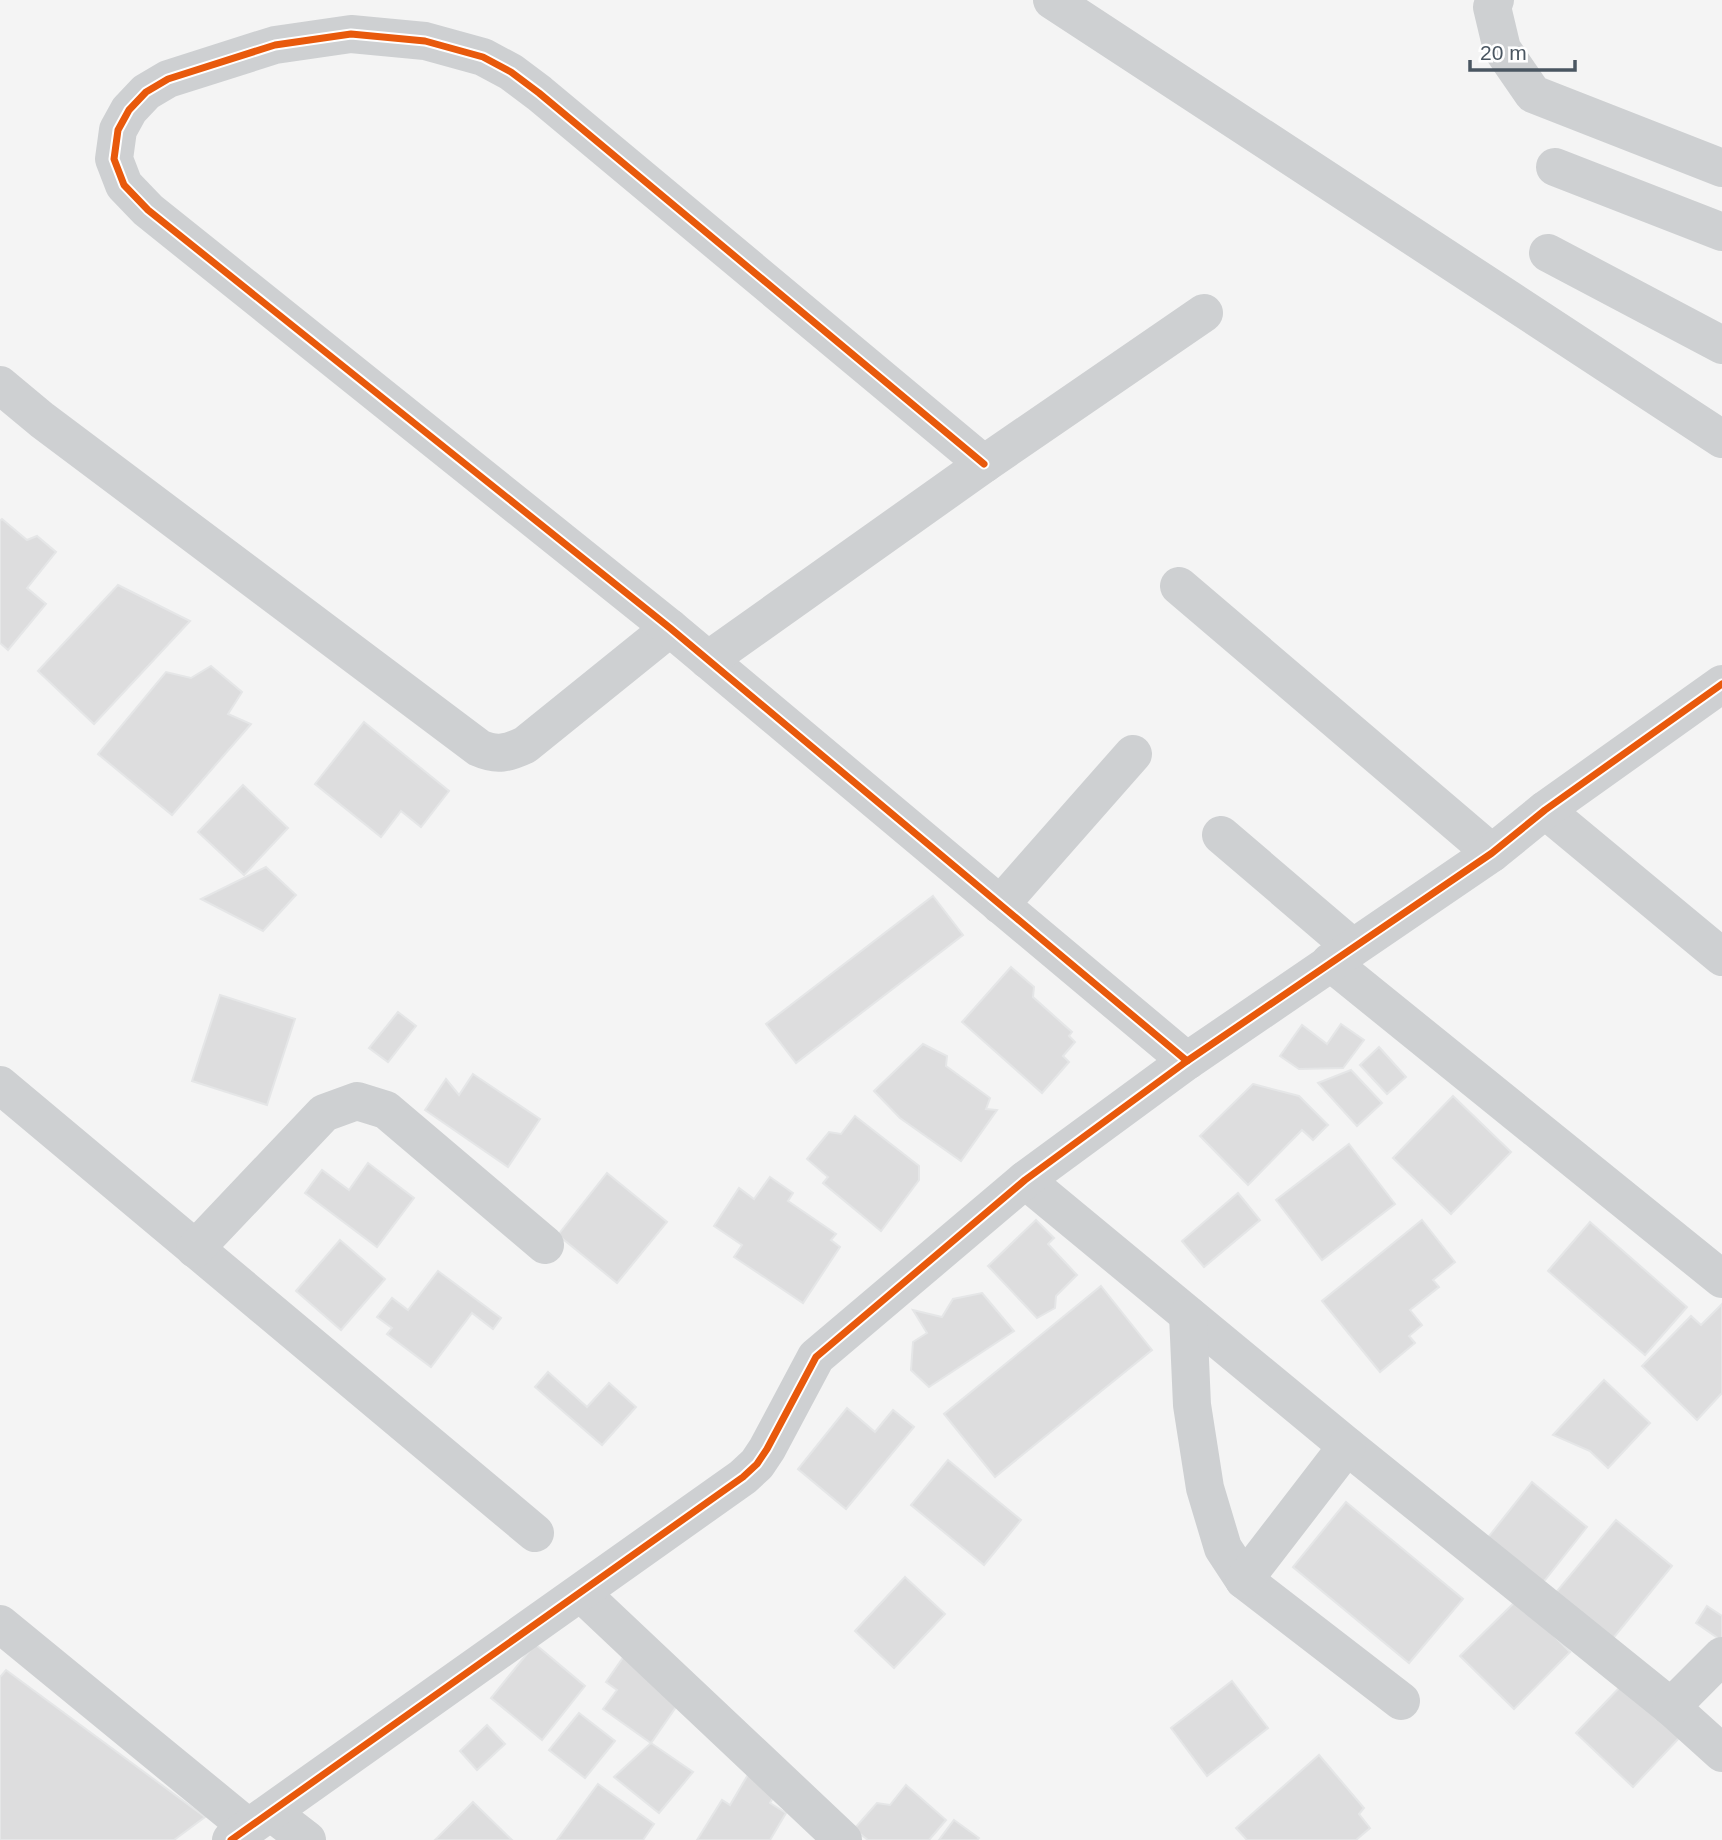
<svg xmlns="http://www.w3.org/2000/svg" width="1722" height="1840" viewBox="0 0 1722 1840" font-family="Helvetica,sans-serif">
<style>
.building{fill:#ddddde;stroke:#e5e6e7;stroke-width:2}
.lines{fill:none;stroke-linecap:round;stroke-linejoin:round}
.minor{stroke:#ced0d2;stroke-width:38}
.cycleway-casing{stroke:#fff;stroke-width:11}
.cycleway{stroke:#e8590c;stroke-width:7}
</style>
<rect width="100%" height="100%" fill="#f4f4f4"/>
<!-- building -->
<g class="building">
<path d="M2 519 27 540 37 536 56 552 27 588 46 604 8 650 0 643V521Z"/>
<path d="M118 585 190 621 94 724 38 671Z"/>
<path d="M211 666 242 692 228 714 251 724 172 815 98 754 166 672 191 678Z"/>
<path d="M364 722 449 791 421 827 401 811 381 837 315 784Z"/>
<path d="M243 785 288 828 244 875 198 832Z"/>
<path d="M266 867 296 895 263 931 201 899Z"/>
<path d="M933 896 963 935 796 1063 766 1024Z"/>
<path d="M1011 967 1034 987 1033 997 1072 1032 1069 1036 1075 1042 1063 1056 1069 1062 1042 1093 962 1022Z"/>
<path d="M220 995 295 1019 267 1105 192 1081Z"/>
<path d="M398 1012 416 1026 388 1062 369 1048Z"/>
<path d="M1341 1024 1364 1040 1343 1068 1299 1069 1280 1056 1302 1025 1327 1044Z"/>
<path d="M923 1044 947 1056 946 1066 990 1098 986 1109 997 1110 961 1161 900 1118 874 1091Z"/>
<path d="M1379 1047 1406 1077 1387 1094 1360 1065Z"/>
<path d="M1351 1070 1382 1103 1357 1126 1318 1083Z"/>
<path d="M473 1074 540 1119 508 1167 425 1110 446 1079 459 1095Z"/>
<path d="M1253 1084 1299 1096 1328 1125 1313 1140 1302 1130 1248 1185 1200 1136Z"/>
<path d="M1453 1096 1511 1152 1451 1214 1393 1158Z"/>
<path d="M855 1116 919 1166V1180L881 1231 823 1183 828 1177 807 1159 829 1132 841 1134Z"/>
<path d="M1349 1144 1395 1204 1322 1260 1276 1200Z"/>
<path d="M368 1163 414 1198 377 1247 305 1193 322 1170 349 1190Z"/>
<path d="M607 1173 667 1222 617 1283 558 1235Z"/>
<path d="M770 1177 793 1193 788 1201 836 1234 831 1240 840 1247 803 1303 734 1257 742 1245 714 1226 739 1188 754 1199Z"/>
<path d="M1238 1193 1260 1220 1204 1267 1182 1241Z"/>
<path d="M1036 1220 1054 1238 1048 1244 1077 1275 1056 1296 1055 1308 1037 1318 988 1266Z"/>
<path d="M1422 1220 1455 1262 1433 1280 1439 1287 1410 1310 1422 1325 1409 1336 1415 1343 1380 1372 1322 1301Z"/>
<path d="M1590 1222 1687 1307 1645 1355 1548 1271Z"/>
<path d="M340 1240 385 1279 341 1330 296 1291Z"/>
<path d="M438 1271 501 1318 493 1329 472 1313 431 1367 387 1334 392 1328 377 1317 392 1298 408 1310Z"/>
<path d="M1101 1286 1152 1350 995 1477 944 1414Z"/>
<path d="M982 1293 1014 1331 929 1387 911 1370 913 1342 927 1333 913 1310 942 1317 953 1299Z"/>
<path d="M1722 1304V1393L1697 1420 1642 1366 1691 1316 1701 1325Z"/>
<path d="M548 1372 587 1407 609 1383 636 1407 602 1445 535 1387Z"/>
<path d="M1604 1380 1650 1423 1608 1468 1590 1451 1553 1435Z"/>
<path d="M847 1408 875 1432 893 1410 914 1427 846 1509 798 1469Z"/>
<path d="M948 1460 1021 1520 984 1565 911 1505Z"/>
<path d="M1532 1482 1587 1527 1541 1585 1486 1540Z"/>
<path d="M1346 1502 1463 1599 1409 1663 1293 1567Z"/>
<path d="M1616 1520 1672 1566 1610 1642 1553 1596Z"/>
<path d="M905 1577 945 1614 894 1668 855 1631Z"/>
<path d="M1518 1599 1570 1652 1514 1709 1460 1656Z"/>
<path d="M1707 1606 1722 1616V1641L1696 1623Z"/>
<path d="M535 1644 585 1686 542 1740 491 1698Z"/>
<path d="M627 1652 685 1694 651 1743 603 1709 617 1690 606 1682Z"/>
<path d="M6 1670 205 1817 174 1840H0V1677Z"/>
<path d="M1232 1681 1268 1728 1207 1776 1171 1728Z"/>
<path d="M1624 1683 1680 1737 1633 1787 1576 1733Z"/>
<path d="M579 1713 615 1741 585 1778 549 1750Z"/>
<path d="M487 1725 505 1744 477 1770 460 1751Z"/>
<path d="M651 1743 693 1772 659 1813 614 1777Z"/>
<path d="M1319 1755 1364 1808 1359 1814 1370 1828 1356 1840H1247L1236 1828Z"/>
<path d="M749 1773 778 1790 770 1803 786 1813 770 1840H697L722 1800 730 1805Z"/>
<path d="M598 1784 654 1824 643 1840H557Z"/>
<path d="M906 1785 946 1820 929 1840H868L854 1829 877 1803 890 1805Z"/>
<path d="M473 1802 512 1840H435Z"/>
<path d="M954 1820 979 1838 977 1840H939Z"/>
</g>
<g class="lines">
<!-- minor -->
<g class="minor">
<path d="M1052 0 1722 439"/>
<path d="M1495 0 1492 7 1502 49 1533 94 1722 168"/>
<path d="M1555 167 1722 232"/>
<path d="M1548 253 1722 345"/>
<path d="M0 385 42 420 479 748C497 756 508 753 525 745L670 628"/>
<path d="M984 464 539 93 511 72 483 57 425 41 351 34 275 45 168 79 146 92 129 110 118 130 114 159 124 185 148 210 670 628 1187 1061"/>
<path d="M1179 586 1492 853"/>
<path d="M708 660 984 464 1204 313"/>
<path d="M1545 810 1722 957"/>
<path d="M1221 835 1352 947"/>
<path d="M1000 905 1133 754"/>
<path d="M1330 962 1722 1279"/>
<path d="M0 1085 535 1533"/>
<path d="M1025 1180 1347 1446 1671 1707 1722 1753"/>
<path d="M195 1249 324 1113 357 1101 386 1110 545 1245"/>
<path d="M1188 1315 1192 1405 1205 1488 1223 1548 1244 1580 1401 1701"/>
<path d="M1244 1580 1347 1446"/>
<path d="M581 1593 843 1840"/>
<path d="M0 1624 249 1828"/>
<path d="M1671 1707 1722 1656"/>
<path d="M272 1813 307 1840"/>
<path d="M231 1840 743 1477 757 1464 767 1449 816 1357 1025 1180 1187 1061 1492 853 1545 810 1722 684"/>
</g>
<!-- cycleway casing -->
<g class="cycleway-casing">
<g id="cycleway">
<path d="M984 464 539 93 511 72 483 57 425 41 351 34 275 45 168 79 146 92 129 110 118 130 114 159 124 185 148 210 670 628 1187 1061"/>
<path d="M231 1840 743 1477 757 1464 767 1449 816 1357 1025 1180 1187 1061 1492 853 1545 810 1722 684"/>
</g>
</g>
<!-- cycleway -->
<use href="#cycleway" class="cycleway"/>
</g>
<!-- scale -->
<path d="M1470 60v10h105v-10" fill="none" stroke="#4a5661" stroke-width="3.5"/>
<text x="1480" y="60" font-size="21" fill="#4a5661" stroke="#ffffff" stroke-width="5" paint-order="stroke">20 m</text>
</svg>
